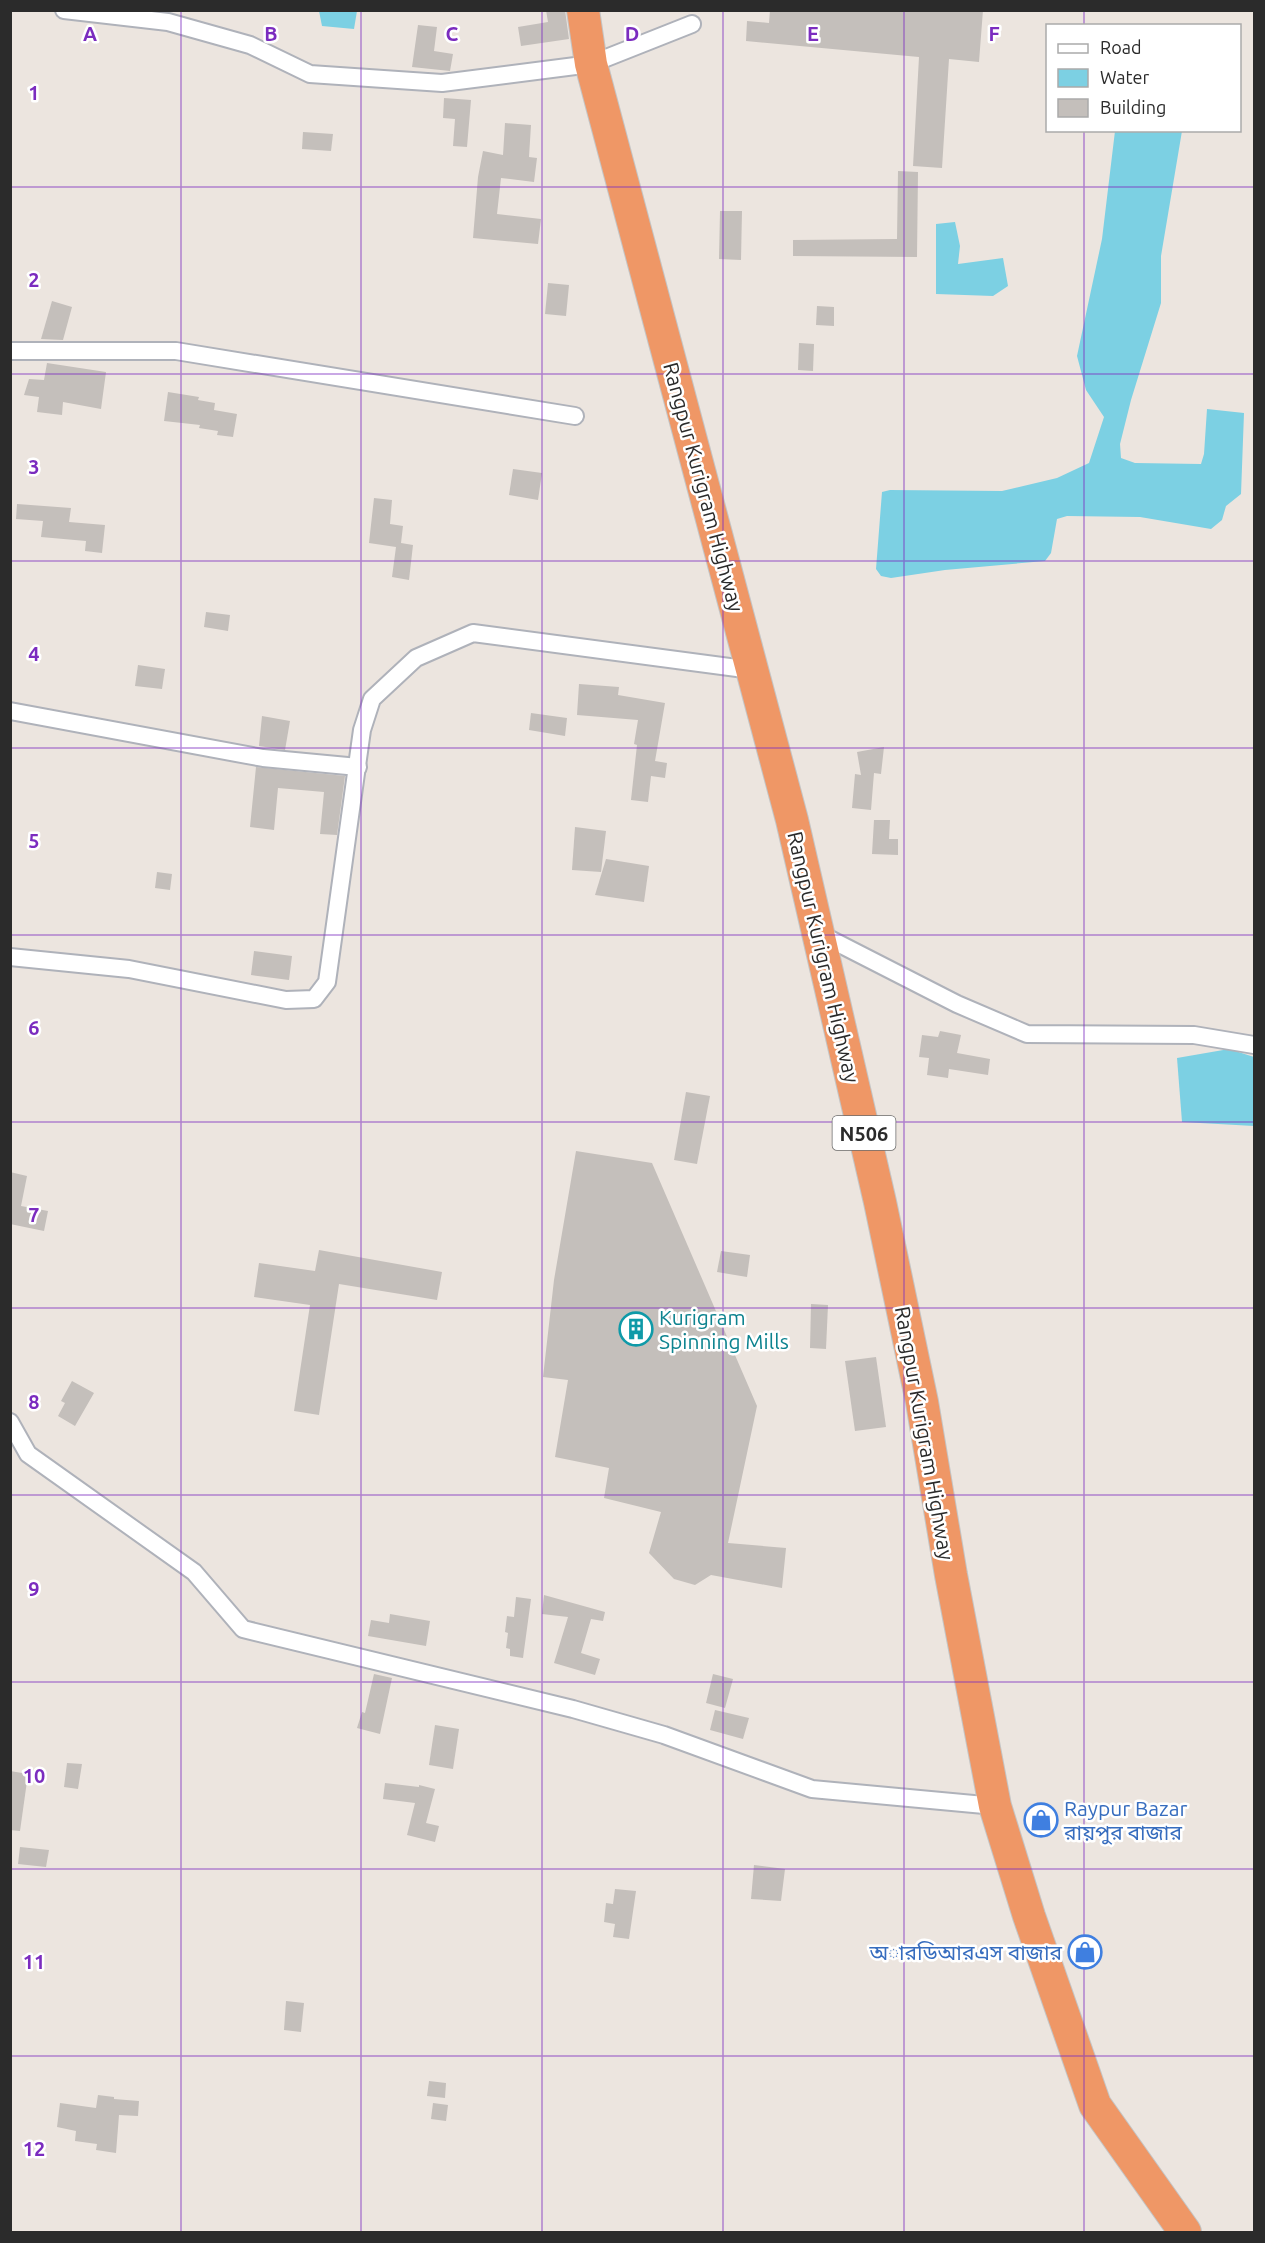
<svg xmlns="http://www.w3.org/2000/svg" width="1265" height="2243" viewBox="0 0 1265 2243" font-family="Ubuntu,'Noto Sans Bengali',sans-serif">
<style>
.water{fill:#7cd0e3}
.building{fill:#c4bfbb}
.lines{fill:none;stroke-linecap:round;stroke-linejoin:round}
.street-casing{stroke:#afb2ba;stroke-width:20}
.highway-casing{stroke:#c4c4c4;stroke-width:34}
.street{stroke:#fff;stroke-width:16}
.highway{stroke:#ef9766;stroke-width:32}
.grid{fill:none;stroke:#7b2cbf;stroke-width:1.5;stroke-opacity:0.55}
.labels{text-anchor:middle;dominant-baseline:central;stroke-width:5;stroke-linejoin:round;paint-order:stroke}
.shield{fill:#fff;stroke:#6b6b6b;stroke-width:1.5}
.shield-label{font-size:20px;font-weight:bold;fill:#2b2b2b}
.street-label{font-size:21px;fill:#2b2b2b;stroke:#fff}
.culture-label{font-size:21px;fill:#0d838f;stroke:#fff;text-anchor:start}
.shop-label{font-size:21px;fill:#366cbe;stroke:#fff;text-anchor:start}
.grid-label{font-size:20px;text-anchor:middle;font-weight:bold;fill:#7b2cbf;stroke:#fff;stroke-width:5;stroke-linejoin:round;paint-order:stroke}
</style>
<rect width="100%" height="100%" fill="#ece5df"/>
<!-- water -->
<g class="water">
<path d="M319 11H357L354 29 322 26Z"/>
<path d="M1115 131H1182L1161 256V303L1131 400 1120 444 1121 458 1135 463 1201 464 1204 454 1207 409 1244 413 1241 494 1226 506 1222 520 1211 529 1140 517 1067 516 1057 519 1051 553 1045 561 945 570 891 578 881 576 876 569 882 492 890 490 1002 491 1057 478 1089 463 1104 417 1086 390 1077 356 1102 239Z"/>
<path d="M955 222 960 246 958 264 1003 258 1008 286 993 296 936 294V224Z"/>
<path d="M1229 1049 1254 1057V1126L1182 1122 1177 1058Z"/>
</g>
<!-- building -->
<g class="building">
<path d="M546 10H565L569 39 521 46 518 27 548 22Z"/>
<path d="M770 10H983L979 62 949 59 942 168 913 166 919 57 746 41 747 21 769 23Z"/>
<path d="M418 25 437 27 434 51 453 54 450 71 412 67Z"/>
<path d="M444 98 471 100 467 147 453 146 455 119 443 118Z"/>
<path d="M505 123 531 125 529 157 537 158 534 182 501 178 497 214 541 219 538 244 473 238 478 177 483 151 503 155Z"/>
<path d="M303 132 333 134 331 151 302 149Z"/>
<path d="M898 171 918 172 917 257 793 256V240L897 239Z"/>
<path d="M720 211H742L741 260 719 259Z"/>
<path d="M548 283 569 285 566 316 545 314Z"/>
<path d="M52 301 72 307 63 340 41 339Z"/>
<path d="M817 306 834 307V326L816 325Z"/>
<path d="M799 343 814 344 813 371 798 370Z"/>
<path d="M47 363 106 372 101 409 63 402 62 415 37 412 39 397 24 395 29 379 44 380Z"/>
<path d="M168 392 199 397 198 400 215 403 214 410 237 414 233 437 217 435 218 431 199 428 200 425 164 421Z"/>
<path d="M513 469 542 473 538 500 509 495Z"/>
<path d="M374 498 392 500 390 524 403 526 401 543 413 545 409 580 392 577 396 547 369 543Z"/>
<path d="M17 504 71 508 69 522 105 525 102 553 85 551 86 541 41 537 43 521 16 519Z"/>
<path d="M206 612 230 615 228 631 204 627Z"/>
<path d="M138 665 165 669 162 689 135 686Z"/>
<path d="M579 684 619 687 618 695 665 703 655 761 667 763 665 778 651 776 648 802 631 800 637 745 634 744 638 720 577 715Z"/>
<path d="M531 713 567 718 565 736 529 730Z"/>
<path d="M262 716 290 721 285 750 259 746Z"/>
<path d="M884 747 881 774 874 773 871 810 852 808 855 774 861 775 857 752Z"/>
<path d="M256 767 345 776 337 835 320 834 324 792 278 788 274 830 250 827Z"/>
<path d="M874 820H890L889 839H898V855L872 854Z"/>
<path d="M575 827 606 831 601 872 572 870Z"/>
<path d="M606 859 649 866 644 902 595 895Z"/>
<path d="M157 872 172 874 170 890 155 888Z"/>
<path d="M254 951 292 956 289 980 251 975Z"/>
<path d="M940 1031 961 1035 957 1053 990 1059 988 1075 949 1069 948 1078 927 1075 929 1058 919 1057 922 1035 938 1037Z"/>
<path d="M686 1092 710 1096 697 1164 674 1160Z"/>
<path d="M576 1151 652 1163 757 1406 728 1543 786 1548 782 1588 711 1575 695 1585 674 1579 649 1553 661 1512 604 1498 609 1468 555 1457 568 1380 543 1377 554 1280Z"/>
<path d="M10 1172 27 1176 21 1206 48 1211 44 1231 10 1224Z"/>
<path d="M319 1250 442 1272 437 1300 339 1284 319 1415 294 1411 310 1305 254 1297 259 1263 315 1271Z"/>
<path d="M721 1251 750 1255 747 1277 717 1272Z"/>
<path d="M811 1304 828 1305 826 1349 810 1348Z"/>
<path d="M876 1357 886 1427 855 1431 845 1361Z"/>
<path d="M72 1381 94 1393 75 1426 58 1416 65 1403 61 1401Z"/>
<path d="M544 1595 605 1612 603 1621 591 1619 581 1653 600 1659 595 1675 554 1663 568 1617 542 1614Z"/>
<path d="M516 1597 531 1599 523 1658 510 1656V1649L506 1648 508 1633 505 1632 507 1616 514 1617Z"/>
<path d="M390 1614 430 1621 426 1646 368 1636 371 1620 389 1623Z"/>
<path d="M374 1674 392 1678 380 1734 357 1728 362 1712 365 1713Z"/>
<path d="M713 1674 733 1679 725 1708 706 1703Z"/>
<path d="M715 1710 749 1718 743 1739 710 1730Z"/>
<path d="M435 1725 459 1729 453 1769 429 1765Z"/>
<path d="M67 1763 82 1764 78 1789 64 1787Z"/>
<path d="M10 1771 28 1774 20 1831 10 1830Z"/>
<path d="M385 1783 419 1787V1785L435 1789 426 1823 439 1826 435 1842 407 1835 415 1803 383 1799Z"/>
<path d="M20 1847 49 1850 46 1867 18 1864Z"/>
<path d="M754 1865 785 1869 781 1901 751 1899Z"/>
<path d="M615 1889 636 1891 629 1939 613 1937 615 1924 604 1922 606 1903 613 1904Z"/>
<path d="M286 2001 304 2003 301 2032 284 2030Z"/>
<path d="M429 2081 446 2083 445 2098 427 2096Z"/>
<path d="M98 2095 114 2097V2099L139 2101 138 2116 119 2115 116 2153 96 2150 97 2144 75 2141 76 2131 57 2127 60 2103 96 2108Z"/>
<path d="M433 2103 448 2105 446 2121 431 2119Z"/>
</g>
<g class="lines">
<!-- street casing -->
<g class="street-casing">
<g id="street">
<path d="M64 10 168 22 250 45 310 74 442 83 591 64 692 24"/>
<path d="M10 351H176L575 416"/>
<path d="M10 711 263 758 358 767"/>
<path d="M818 933 957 1004 1027 1034 1194 1035 1254 1045"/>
<path d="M10 957 129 969 286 1000 314 999 327 982 362 730 372 699 416 658 473 633 752 670"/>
<path d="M10 1422 28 1454 194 1572 243 1629 573 1709 664 1735 812 1789 995 1806"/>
</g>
</g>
<!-- highway casing -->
<g class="highway-casing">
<path id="highway" d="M583 10 591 64 792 820 880 1202 922 1402 951 1575 995 1806 1029 1916 1095 2105 1185 2232"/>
</g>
<!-- street -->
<use href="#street" class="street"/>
<!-- highway -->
<use href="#highway" class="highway"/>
</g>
<!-- grid -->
<path class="grid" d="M181 10V2232M361 10V2232M542 10V2232M723 10V2232M904 10V2232M1084 10V26M1084 130V2232M10 187H1254M10 374H1254M10 561H1254M10 748H1254M10 935H1254M10 1122H1254M10 1308H1254M10 1495H1254M10 1682H1254M10 1869H1254M10 2056H1254"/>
<!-- icons -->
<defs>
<g id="building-ring" transform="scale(1.725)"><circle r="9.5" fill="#fff" stroke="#0f9aa8" stroke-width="1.5"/><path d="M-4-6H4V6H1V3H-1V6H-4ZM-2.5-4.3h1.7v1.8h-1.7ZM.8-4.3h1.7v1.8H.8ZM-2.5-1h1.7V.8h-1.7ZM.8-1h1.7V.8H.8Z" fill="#0f9aa8"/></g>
<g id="shop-ring" transform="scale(1.725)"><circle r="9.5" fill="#fff" stroke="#3f7fe0" stroke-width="1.5"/><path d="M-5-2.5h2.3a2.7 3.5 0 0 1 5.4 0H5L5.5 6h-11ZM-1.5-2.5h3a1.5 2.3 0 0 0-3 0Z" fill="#3f7fe0"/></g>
</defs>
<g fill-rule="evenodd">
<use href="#building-ring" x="636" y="1329"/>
<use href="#shop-ring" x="1041" y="1820"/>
<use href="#shop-ring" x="1085" y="1952"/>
</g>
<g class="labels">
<!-- shield labels -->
<rect class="shield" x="832.5" y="1116" width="63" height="34" rx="4.5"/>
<g class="shield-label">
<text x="864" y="1133">N506</text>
</g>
<!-- street labels -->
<g class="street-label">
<text transform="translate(704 487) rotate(75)">Rangpur Kurigram Highway</text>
<text transform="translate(824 957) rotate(77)">Rangpur Kurigram Highway</text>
<text transform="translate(925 1433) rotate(80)">Rangpur Kurigram Highway</text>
</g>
<!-- culture labels -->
<g class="culture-label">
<text x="659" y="1317">Kurigram<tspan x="659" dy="24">Spinning Mills</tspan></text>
</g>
<!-- shop labels -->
<g class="shop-label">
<text x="1064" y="1808">Raypur Bazar<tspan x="1064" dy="24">রায়পুর বাজার</tspan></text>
<text x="1062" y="1952" text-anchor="end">অারডিআরএস বাজার</text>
</g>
</g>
<g class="grid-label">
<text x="90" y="41">A</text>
<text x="271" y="41">B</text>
<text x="452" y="41">C</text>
<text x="632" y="41">D</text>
<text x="813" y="41">E</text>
<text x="994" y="41">F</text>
<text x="34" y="100">1</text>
<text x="34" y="287">2</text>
<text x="34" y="474">3</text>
<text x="34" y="661">4</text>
<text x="34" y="848">5</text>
<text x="34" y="1035">6</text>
<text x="34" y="1222">7</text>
<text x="34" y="1409">8</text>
<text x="34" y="1596">9</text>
<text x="34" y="1783">10</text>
<text x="34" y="1969">11</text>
<text x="34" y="2156">12</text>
</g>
<!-- border -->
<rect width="1265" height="2243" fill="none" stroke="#2b2b2b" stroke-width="24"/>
<!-- legend -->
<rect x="1046" y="24" width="195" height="108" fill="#ffffff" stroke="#aaaaaa" stroke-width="1.5"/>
<rect x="1058" y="44" width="30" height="9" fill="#ffffff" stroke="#aaaaaa" stroke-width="1.5"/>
<text x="1100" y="54" font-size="18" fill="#2b2b2b">Road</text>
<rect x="1058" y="69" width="30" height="18" fill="#7cd0e3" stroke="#aaaaaa" stroke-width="1.5"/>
<text x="1100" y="84" font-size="18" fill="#2b2b2b">Water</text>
<rect x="1058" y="99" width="30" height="18" fill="#c4bfbb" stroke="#aaaaaa" stroke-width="1.5"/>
<text x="1100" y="114" font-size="18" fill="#2b2b2b">Building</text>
</svg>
